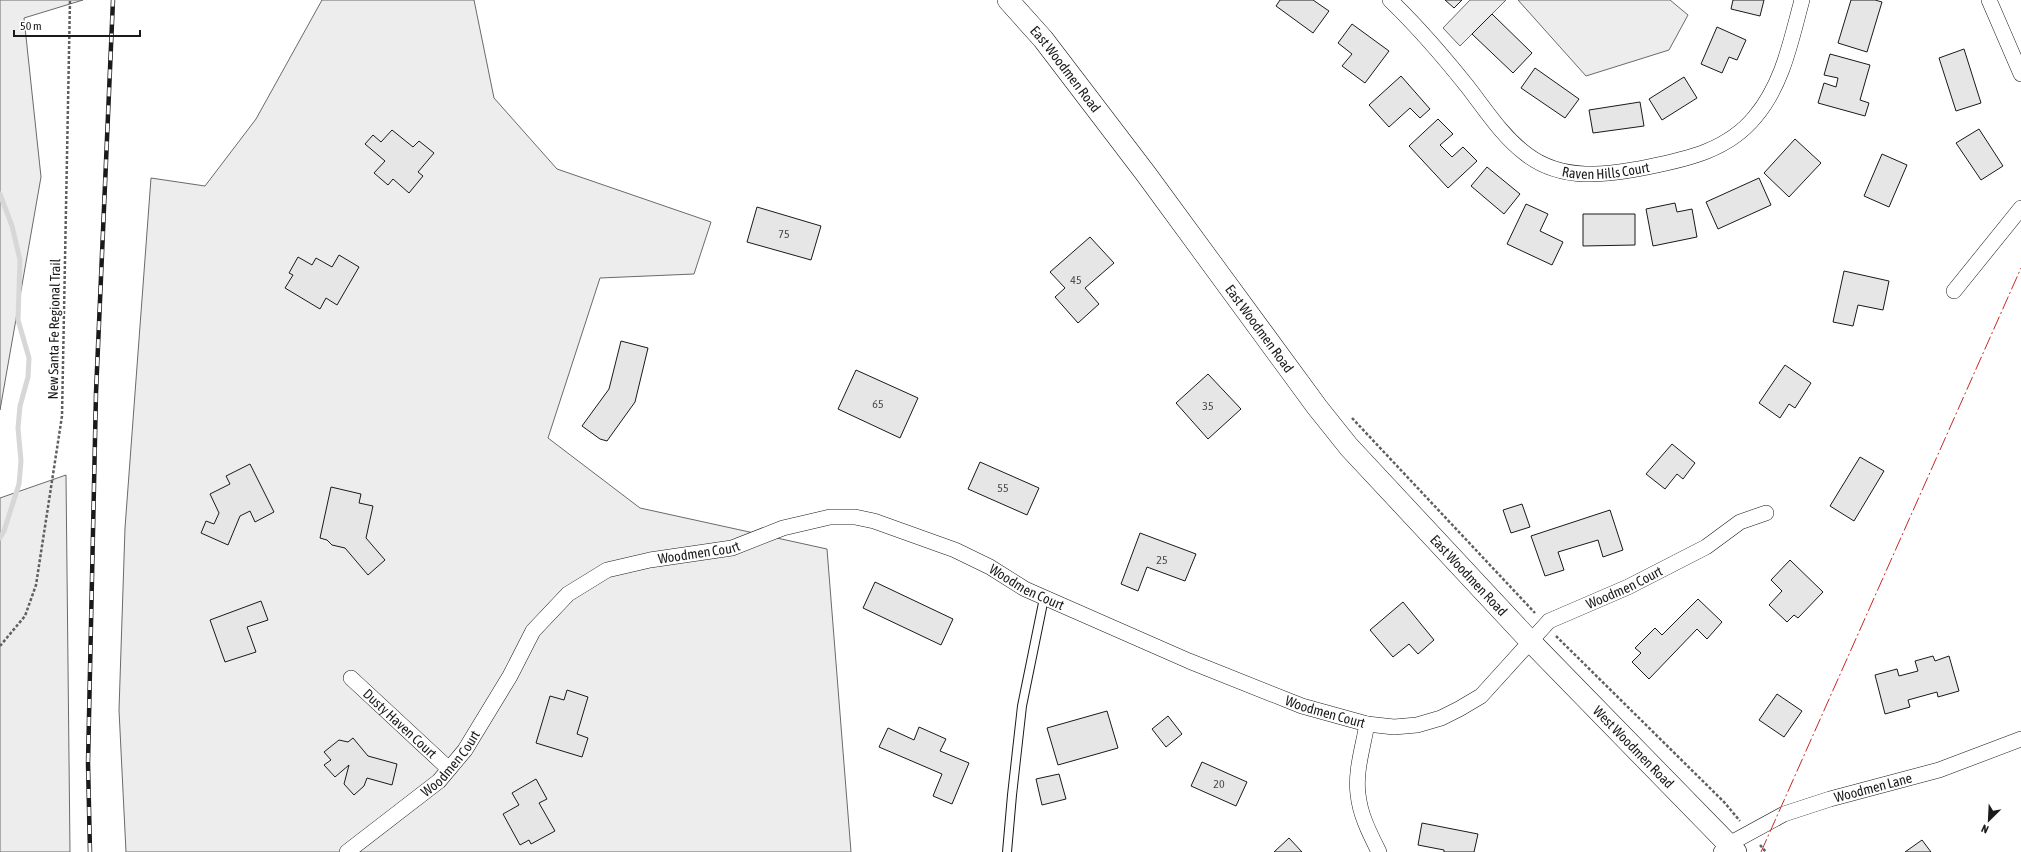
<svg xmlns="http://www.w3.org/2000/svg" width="2021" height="852" viewBox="0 0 2021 852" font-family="'Asap Condensed',sans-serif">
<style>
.built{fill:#ededed;stroke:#6a6a6a}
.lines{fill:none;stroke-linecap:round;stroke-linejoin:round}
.stream{stroke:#d7d7d7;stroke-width:5}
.building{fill:#e6e6e6;stroke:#1a1a1a}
.service-casing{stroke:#1a1a1a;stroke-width:10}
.minor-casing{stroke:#1a1a1a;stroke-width:16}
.secondary-casing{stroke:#1a1a1a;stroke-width:22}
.path{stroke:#5f5f5f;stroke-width:2.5;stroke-dasharray:3 2;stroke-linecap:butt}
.service{stroke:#fff;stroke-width:8}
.minor{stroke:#fff;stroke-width:15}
.secondary{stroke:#fff;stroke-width:21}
.rail-casing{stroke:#1a1a1a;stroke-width:4.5}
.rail{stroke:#fff;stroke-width:3;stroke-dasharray:9;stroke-linecap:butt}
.power{stroke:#c62828;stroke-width:1;stroke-dasharray:14 3 2 3;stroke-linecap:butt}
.labels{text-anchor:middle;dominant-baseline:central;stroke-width:3;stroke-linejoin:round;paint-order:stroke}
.number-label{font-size:12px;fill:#4d4d4d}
.street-label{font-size:14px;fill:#1a1a1a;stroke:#fff}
</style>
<rect width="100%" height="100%" fill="#fff"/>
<!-- built -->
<g class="built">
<path d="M0 0H83L24 18 41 177 0 410Z"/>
<path d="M322 0H474L494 98 557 169 711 222 694 274 600 278 548 438 640 508 827 549 851 852H126L119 710 125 528 151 178 205 186 256 119Z"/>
<path d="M1470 0H1506L1460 46 1443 28Z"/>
<path d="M1518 0H1670L1688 15 1669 50 1586 76Z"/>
<path d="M66 475 70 852H0V498Z"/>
</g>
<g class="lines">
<!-- stream -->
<path class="stream" d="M0 194 12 226 20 260 18 320 29 358 28 377 20 406 18 428 21 461 19 484 4 531 0 538"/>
</g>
<!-- building -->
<g class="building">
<path d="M1280 0H1313L1329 11 1313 33 1276 6Z"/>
<path d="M1445 0H1462L1454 8Z"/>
<path d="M1733 0H1764L1760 16 1731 9Z"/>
<path d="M1851 0H1875L1882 2 1867 52 1838 43Z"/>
<path d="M1492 14 1532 53 1513 73 1472 34Z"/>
<path d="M1352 24 1389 51 1365 83 1342 66 1352 54 1338 43Z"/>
<path d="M1717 27 1746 40 1737 60 1729 57 1722 73 1701 64Z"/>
<path d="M1964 49 1981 103 1956 111 1939 58Z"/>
<path d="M1830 54 1870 65 1860 100 1869 103 1865 116 1818 103 1824 83 1836 87 1838 78 1824 75Z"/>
<path d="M1535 68 1579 99 1565 118 1521 88Z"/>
<path d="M1401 76 1430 109 1420 118 1410 108 1389 127 1369 105Z"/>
<path d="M1684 77 1697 98 1662 120 1649 99Z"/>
<path d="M1640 102 1644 126 1593 133 1589 110Z"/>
<path d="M1438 119 1453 134 1440 145 1452 157 1463 147 1477 161 1448 188 1409 146Z"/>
<path d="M1979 129 2003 166 1981 180 1956 143Z"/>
<path d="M392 130 413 147 419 141 434 153 418 172 423 176 409 193 393 179 388 185 374 173 385 161 365 144 373 135 381 142Z"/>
<path d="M1795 139 1821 163 1789 197 1764 173Z"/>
<path d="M1882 154 1907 165 1889 207 1864 196Z"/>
<path d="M1487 167 1520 194 1504 214 1471 186Z"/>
<path d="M1759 178 1771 205 1718 229 1706 202Z"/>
<path d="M1675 203 1677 212 1692 209 1697 237 1653 246 1646 209Z"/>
<path d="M1526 204 1548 214 1540 231 1563 242 1552 265 1507 244Z"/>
<path d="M757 207 821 226 811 260 747 242Z"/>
<path d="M1583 214H1635V245L1583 246Z"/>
<path d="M1090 237 1114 263 1085 288 1099 304 1078 323 1055 297 1065 288 1050 272Z"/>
<path d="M339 255 359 267 337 305 326 298 320 309 285 288 293 275 289 273 298 257 312 265 316 258 332 267Z"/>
<path d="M1844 271 1889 281 1883 310 1858 305 1853 326 1833 322Z"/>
<path d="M621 341 648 348 635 402 607 441 600 439 582 426 609 389Z"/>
<path d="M1785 365 1811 383 1795 408 1789 404 1780 418 1759 403Z"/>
<path d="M856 370 918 398 900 438 838 409Z"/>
<path d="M1208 374 1241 409 1208 439 1176 403Z"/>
<path d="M1672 444 1695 463 1683 479 1677 474 1665 489 1646 474Z"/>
<path d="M1860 457 1884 471 1854 521 1830 506Z"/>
<path d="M980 462 1039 488 1027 515 968 489Z"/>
<path d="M250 464 274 512 255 522 250 511 240 516 228 545 201 533 206 521 214 524 219 513 210 494 230 484 226 476Z"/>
<path d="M331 487 361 494 359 503 373 506 366 538 385 560 368 575 345 548 332 545 327 540 320 538Z"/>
<path d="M1522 504 1530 527 1511 533 1503 510Z"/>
<path d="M1610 510 1623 550 1603 557 1598 540 1558 552 1564 570 1545 576 1531 536Z"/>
<path d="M1140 533 1196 554 1185 581 1147 567 1138 591 1121 584Z"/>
<path d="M1790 560 1823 592 1798 618 1794 615 1787 622 1769 605 1782 591 1771 580Z"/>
<path d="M875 582 953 619 941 645 863 608Z"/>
<path d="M1698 599 1722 622 1707 639 1697 629 1649 679 1632 662 1641 653 1635 648 1655 628 1662 635Z"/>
<path d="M261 601 268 620 247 627 256 652 225 662 210 620Z"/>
<path d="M1403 602 1434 640 1418 654 1409 644 1393 657 1370 630Z"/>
<path d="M1933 656 1935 661 1949 656 1959 691 1938 697 1937 692 1908 700 1910 707 1885 714 1875 675 1897 669 1899 676 1918 671 1915 661Z"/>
<path d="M567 690 588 697 577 734 588 738 582 757 536 743 550 696 564 700Z"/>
<path d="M1777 694 1802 711 1784 737 1759 720Z"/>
<path d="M1107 711 1118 748 1058 765 1047 728Z"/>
<path d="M1168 716 1182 734 1166 747 1152 729Z"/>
<path d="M919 727 946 739 940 751 969 763 952 804 933 796 942 774 879 747 888 728 914 740Z"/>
<path d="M353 738 368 756 397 764 392 785 367 778 364 786 354 795 344 784 349 765 335 777 324 765 331 760 324 752 339 740 348 742Z"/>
<path d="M1202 762 1247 782 1236 806 1191 786Z"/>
<path d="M1059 774 1066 799 1042 805 1036 779Z"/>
<path d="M536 779 547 799 539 803 555 831 531 844 529 840 520 845 503 814 519 805 512 793Z"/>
<path d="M1422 823 1478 834 1474 852H1444V850L1418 845Z"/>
<path d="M1289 838 1302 852H1274Z"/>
<path d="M1922 840 1931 852H1905Z"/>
</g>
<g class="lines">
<!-- service casing -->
<g class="service-casing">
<path id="service" d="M1007 852 1012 795 1022 706 1044 598"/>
</g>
<!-- minor casing -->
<g class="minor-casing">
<g id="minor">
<path id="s1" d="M1390 0C1418 27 1443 56 1467 86 1485 109 1502 136 1526 154 1562 182 1607 175 1648 167 1688 159 1728 150 1755 117 1783 84 1791 40 1802 0"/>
<path d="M1989 0 2021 74"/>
<path d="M1954 291 2021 208"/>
<path id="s2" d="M351 678 449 769"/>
<path d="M1367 724C1363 747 1355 772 1358 794 1360 815 1370 834 1379 852"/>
<path id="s3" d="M347 852 439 781 465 750 510 676 533 631 568 594 607 570 650 560 732 548 783 528 830 517H855L874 521 955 550 990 567 1025 589 1189 661 1302 706 1367 724 1394 727 1417 725 1441 718 1459 709 1481 696 1549 621 1628 587 1706 547 1740 522 1766 513"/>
<path id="s4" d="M1721 852 1729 844 1784 814 1830 799 1939 770 2021 739"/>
</g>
</g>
<!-- secondary casing -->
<g class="secondary-casing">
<g id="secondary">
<path id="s5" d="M1008 0 1043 39 1146 174 1317 407 1349 447 1531 642 1736 852"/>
</g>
</g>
<!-- path -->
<g class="path">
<path d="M1352 418 1535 613"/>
<path d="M1556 636 1724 802 1740 821"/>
<path d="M0 646 25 616 36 585 62 416 70 0"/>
<path d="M1760 845 1766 852"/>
</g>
<!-- service -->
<use href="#service" class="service"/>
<!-- minor -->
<use href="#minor" class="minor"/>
<!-- secondary -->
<use href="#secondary" class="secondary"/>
<!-- rail casing -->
<g class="rail-casing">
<path id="rail" d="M90 852 88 763 96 393 113 0"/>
</g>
<!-- rail -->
<use href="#rail" class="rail"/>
<!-- power -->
<path class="power" d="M1761 852 2021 268"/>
</g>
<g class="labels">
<!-- number labels -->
<g class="number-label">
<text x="784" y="234">75</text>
<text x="1076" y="280">45</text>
<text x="878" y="404">65</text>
<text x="1208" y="406">35</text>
<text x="1003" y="488">55</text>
<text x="1162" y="560">25</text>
<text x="1219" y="784">20</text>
</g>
<!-- street labels -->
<g class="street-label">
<text stroke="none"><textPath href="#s5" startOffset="90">East Woodmen Road</textPath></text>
<text stroke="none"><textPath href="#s1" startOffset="290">Raven Hills Court</textPath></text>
<text transform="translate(54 329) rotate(-89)">New Santa Fe Regional Trail</text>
<text stroke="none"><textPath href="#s5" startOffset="414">East Woodmen Road</textPath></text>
<text stroke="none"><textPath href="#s3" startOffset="484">Woodmen Court</textPath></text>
<text stroke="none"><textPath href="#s5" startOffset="738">East Woodmen Road</textPath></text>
<text stroke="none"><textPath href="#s3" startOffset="832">Woodmen Court</textPath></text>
<text stroke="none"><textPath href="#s3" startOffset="1504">Woodmen Court</textPath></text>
<text stroke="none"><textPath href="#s3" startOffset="1156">Woodmen Court</textPath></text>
<text stroke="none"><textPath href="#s2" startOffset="67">Dusty Haven Court</textPath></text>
<text stroke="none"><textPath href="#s5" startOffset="976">West Woodmen Road</textPath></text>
<text stroke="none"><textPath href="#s3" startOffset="137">Woodmen Court</textPath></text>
<text stroke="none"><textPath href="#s4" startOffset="167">Woodmen Lane</textPath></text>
</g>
</g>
<!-- north arrow -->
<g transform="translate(1989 820) rotate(204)" stroke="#ffffff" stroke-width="3" paint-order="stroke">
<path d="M0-3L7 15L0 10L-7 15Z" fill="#1a1a1a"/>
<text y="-6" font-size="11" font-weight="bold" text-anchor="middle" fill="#1a1a1a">N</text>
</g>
<!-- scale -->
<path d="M14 30v6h126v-6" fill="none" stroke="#1a1a1a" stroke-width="2"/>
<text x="20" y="30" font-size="12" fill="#1a1a1a" stroke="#ffffff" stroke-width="3" paint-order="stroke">50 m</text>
</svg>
